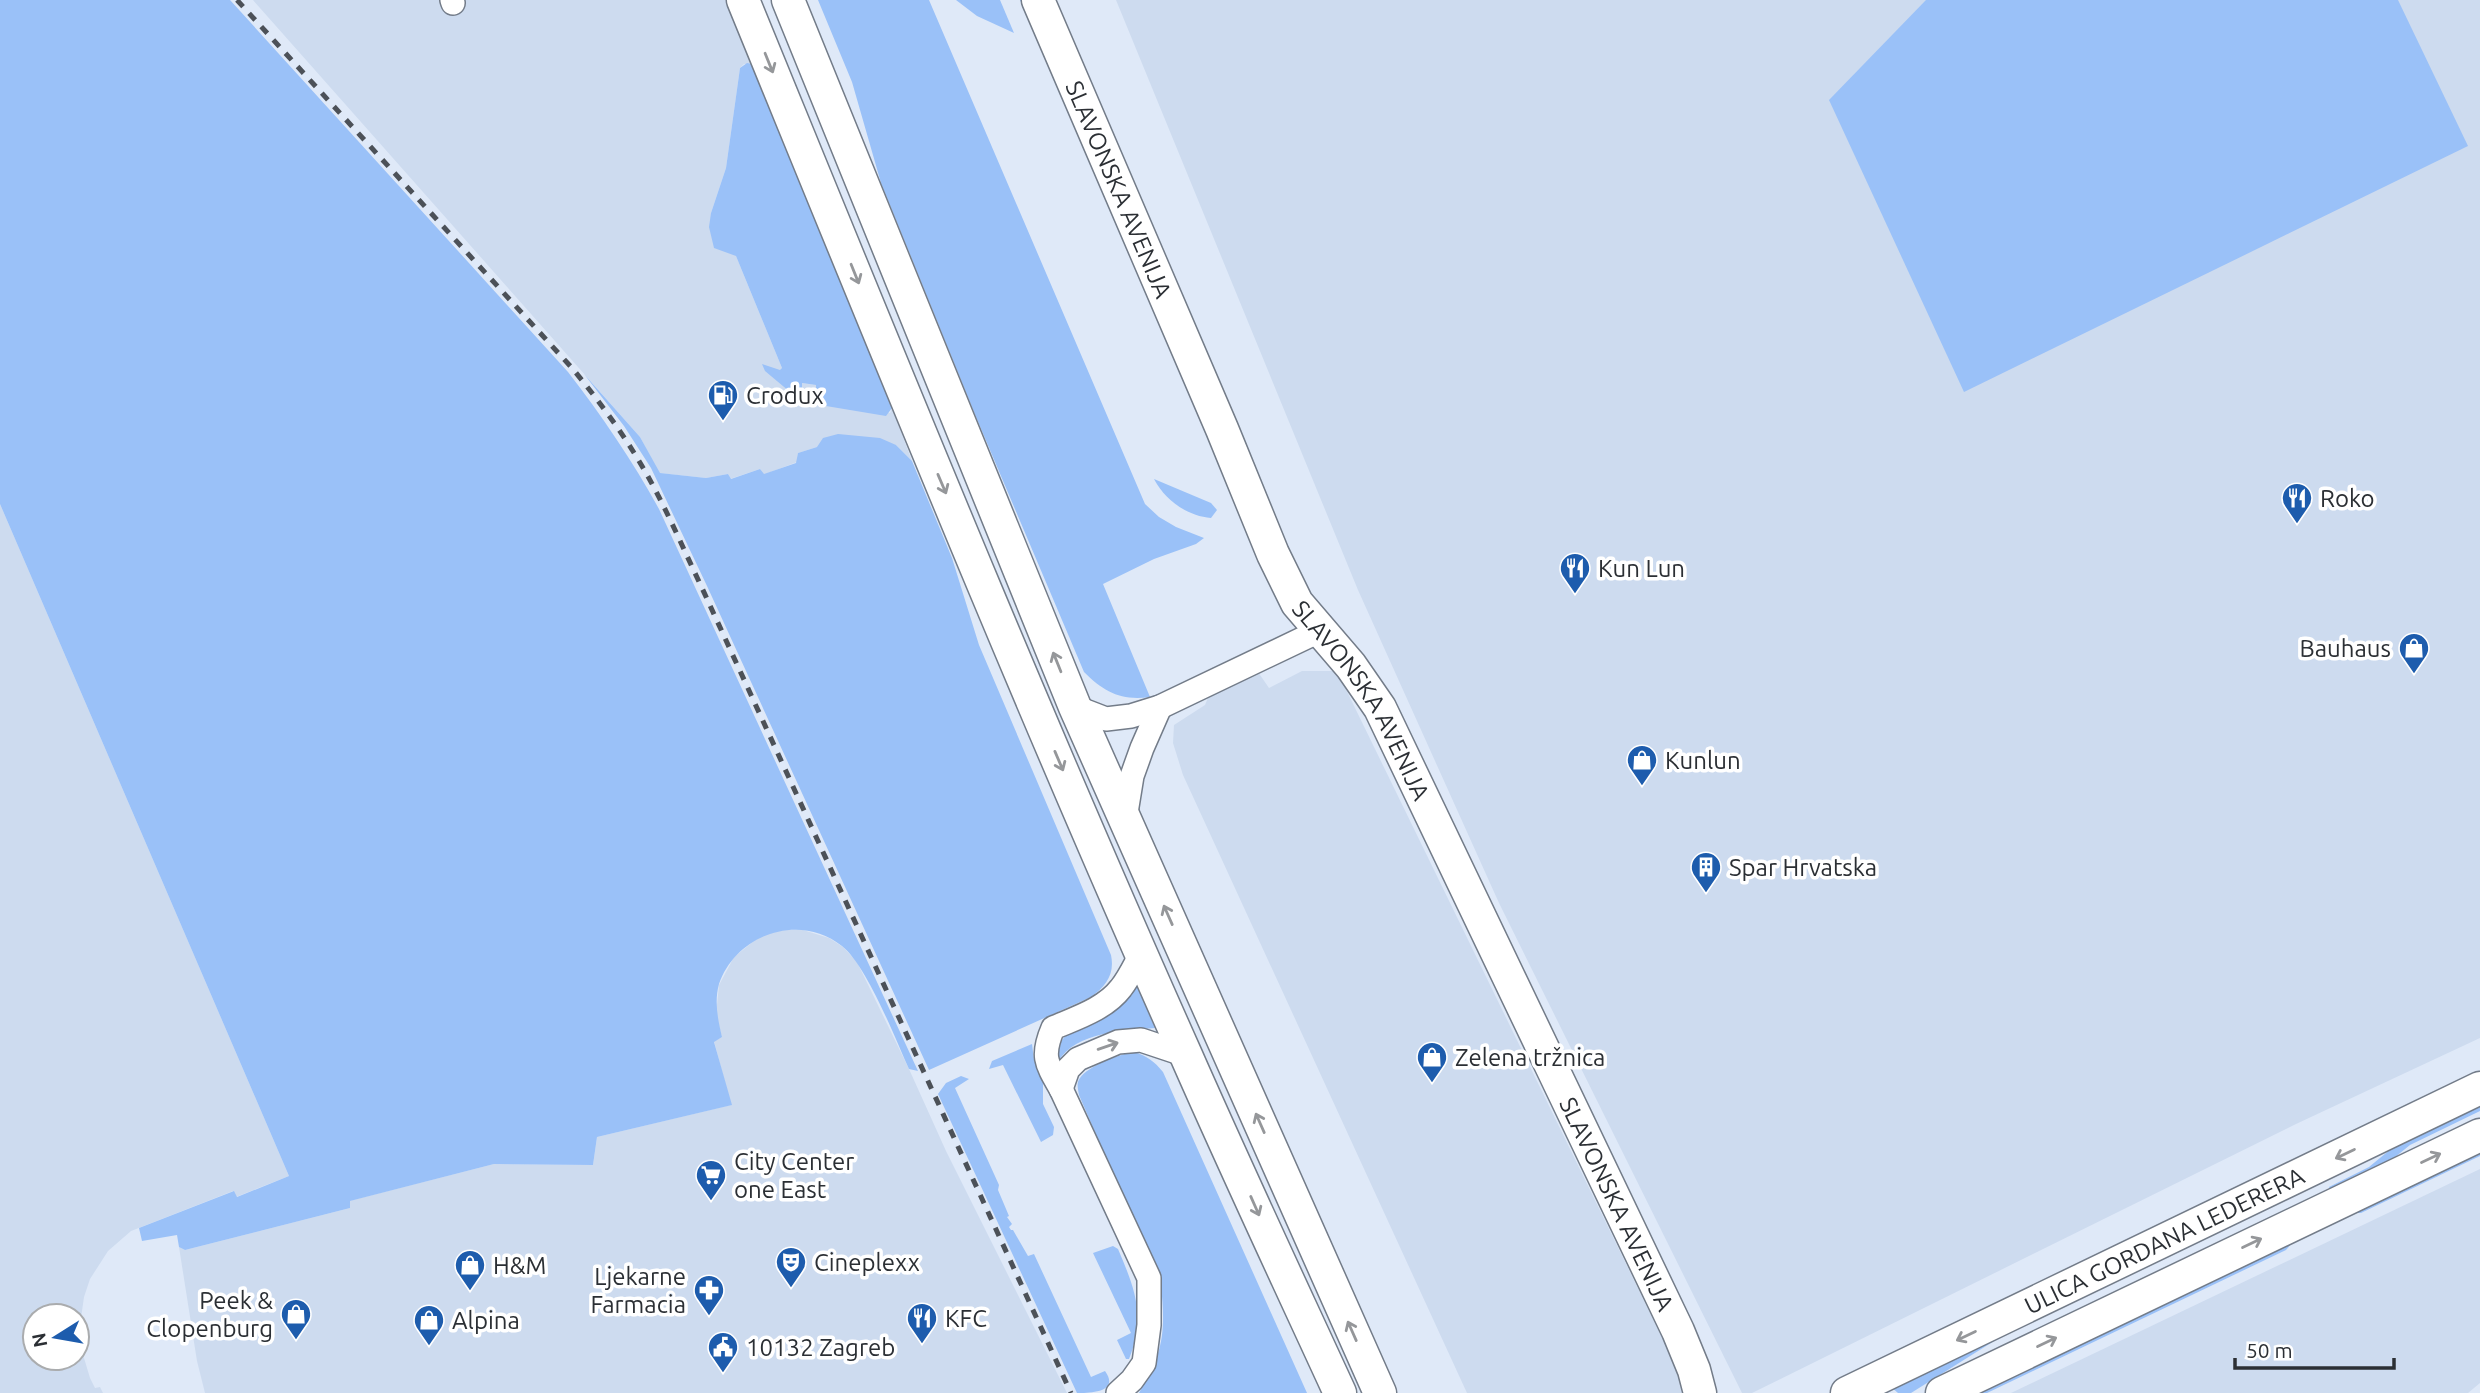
<svg xmlns="http://www.w3.org/2000/svg" width="2480" height="1393" viewBox="0 0 2480 1393" font-family="Ubuntu,sans-serif">
<style>
.built{fill:#cddbef;fill-rule:evenodd}
.green{fill:#9ac1f8}
.lines{fill:none;stroke-linecap:round;stroke-linejoin:round}
.street-casing{stroke:#737c89;stroke-width:26}
.secondary-casing{stroke:#737c89;stroke-width:35}
.street{stroke:#fff;stroke-width:23}
.secondary{stroke:#fff;stroke-width:32}
.rail{stroke:#4c5158;stroke-width:5;stroke-dasharray:9 9;stroke-linecap:butt}
.oneway{stroke:#95979a}
.labels{text-anchor:middle;dominant-baseline:central;stroke-width:7;stroke-linejoin:round;paint-order:stroke}
.street-label{font-size:24px;fill:#2b2f34;stroke:#fff}
.poi-label{font-size:24px;fill:#2b2f34;stroke:#fff;text-anchor:start}
</style>
<rect width="100%" height="100%" fill="#dfe9f8"/>
<!-- built -->
<g class="built">
<path d="M253 0H726L752 64H744L740 68 726 168 711 213 736 256 782 368 781 371 801 392 802 383 816 385V393L810 392 890 413 892 408 912 461 896 445 817 447 798 453 797 462 763 475 760 469 730 479 728 474 706 478 659 473 640 437Z"/>
<path d="M1116 0H2480V1038L2296 1124 1752 1393H1742L1499 903 1358 590Z"/>
<path d="M0 504 289 1176 236 1197 233 1191 131 1231 108 1251 90 1279 84 1297 79 1332 81 1348 90 1378 95 1388 100 1387 103 1393H0ZM35 1316H77V1358H35Z"/>
<path d="M1302 671H1337L1689 1393H1467L1183 775 1173 743 1174 725 1205 705 1210 693 1258 672 1269 688Z"/>
<path d="M780 930H803L829 938 843 947 857 962 909 1069 946 1151 1067 1393H205L197 1361 179 1247 185 1250 350 1208 349 1201 494 1164 593 1165 597 1137 731 1105 714 1041 722 1037 716 1015 719 985 734 957 759 937Z"/>
<path d="M2480 1169V1383L2468 1393H2011Z"/>
</g>
<!-- green -->
<g class="green">
<path d="M0 0H230L568 372C602 416 632 460 659 509L918 1071 909 1069C895 1038 867 966 842 946 800 912 736 934 719 984 714 1002 718 1020 722 1037L714 1042 732 1105 597 1137 593 1165 494 1164 350 1201V1208L185 1250 179 1247 177 1235 142 1241 139 1228 234 1191 237 1197 289 1176 0 504Z"/>
<path d="M818 0H929L1145 504 1159 517 1176 527 1204 538 1196 544 1154 559 1103 584 1150 697C1121 701 1104 692 1084 672L976 417 881 183 852 82Z"/>
<path d="M956 0H1000L1014 33 977 16Z"/>
<path d="M1020 0H1025L1238 499 1236 504Z"/>
<path d="M1926 0H2398L2468 146 1964 392 1829 100Z"/>
<path d="M747 63 752 64 892 408 886 416 808 403 809 392 816 393V385L802 383V402L765 371 762 364 780 370 782 368 736 256 714 248 709 227 711 213 726 168 740 68Z"/>
<path d="M584 374 640 437 660 473 706 478 728 474 731 479 760 469 764 474 796 463 798 453 817 447 823 438 838 434 880 438 896 445 912 461 952 558 979 645 1111 955C1115 974 1106 986 1091 997L929 1070 707 586 651 468 624 426Z"/>
<path d="M1154 479 1211 503 1217 510 1211 518C1187 516 1165 500 1154 479Z"/>
<path d="M1135 986H1137L1155 1028C1124 1031 1076 1031 1058 1062 1054 1027 1085 1030 1109 1015 1121 1008 1128 998 1135 986Z"/>
<path d="M1032 1044 1034 1060 1043 1079V1104L1054 1127 1053 1135 1041 1142 1003 1065 989 1069 992 1061Z"/>
<path d="M1134 1052C1147 1056 1154 1061 1163 1072L1307 1393H1139C1163 1353 1166 1333 1161 1286L1079 1095C1078 1089 1076 1083 1080 1078 1088 1066 1120 1054 1134 1052Z"/>
<path d="M961 1076 969 1079 955 1088 999 1185 998 1190 1009 1216 1007 1217 1012 1224 1009 1227 1011 1230H1013L1028 1256 1034 1254 1091 1377 1105 1371C1120 1392 1091 1393 1077 1393L938 1094 946 1083Z"/>
<path d="M2480 1102V1111L2410 1145 2379 1170 2330 1190 2329 1187 2369 1167 2397 1144Z"/>
<path d="M2480 1146V1156L2361 1213H2342Z"/>
<path d="M2299 1235 2286 1250 1987 1393H1966Z"/>
<path d="M1113 1246 1118 1249C1135 1289 1146 1316 1129 1359H1126L1117 1340 1131 1333 1093 1253Z"/>
<path d="M2037 1314 1911 1393H1898L1891 1387Z"/>
</g>
<g class="lines">
<!-- street casing -->
<g class="street-casing">
<g id="street">
<path d="M452 0 453 3"/>
<path d="M1075 707 1106 719 1131 716 1160 707 1319 631"/>
<path d="M1125 819 1132 776 1142 748 1160 707"/>
<path d="M1061 1089 1068 1069 1078 1059 1118 1042 1141 1040 1186 1055"/>
<path d="M1118 1393 1132 1380 1144 1363 1149 1325V1278L1061 1089C1046 1063 1041 1056 1053 1028 1076 1018 1105 1009 1121 988 1129 978 1135 965 1141 954"/>
</g>
</g>
<!-- secondary casing -->
<g class="secondary-casing">
<g id="secondary">
<path d="M743 0C887 352 1030 706 1185 1053 1235 1167 1288 1280 1340 1393"/>
<path d="M788 0 1075 707 1380 1393"/>
<path id="s1" d="M1038 0 1222 429 1273 554 1297 603 1351 666 1380 708 1678 1331 1694 1370 1700 1393"/>
<path id="s2" d="M1847 1393 2480 1088"/>
<path d="M1942 1393 2480 1135"/>
</g>
</g>
<!-- street -->
<use href="#street" class="street"/>
<!-- secondary -->
<use href="#secondary" class="secondary"/>
<!-- rail -->
<path class="rail" d="M237 0 572 368C595 396 617 425 636 456 662 498 681 544 702 588L1071 1393"/>
</g>
<!-- one-way arrows -->
<defs><path id="oneway-shaft" d="M-6 0H5M1.5-3L5.5 0L1.5 3" fill="none" stroke-width="1.6" stroke-linecap="round" stroke-linejoin="round" transform="scale(1.75)"/></defs>
<g class="oneway">
<use href="#oneway-shaft" transform="translate(769 63) rotate(68)"/>
<use href="#oneway-shaft" transform="translate(855 274) rotate(68)"/>
<use href="#oneway-shaft" transform="translate(942 484) rotate(67)"/>
<use href="#oneway-shaft" transform="translate(1057 662) rotate(-112)"/>
<use href="#oneway-shaft" transform="translate(1059 761) rotate(67)"/>
<use href="#oneway-shaft" transform="translate(1168 915) rotate(-114)"/>
<use href="#oneway-shaft" transform="translate(1108 1046) rotate(-19)"/>
<use href="#oneway-shaft" transform="translate(1260 1123) rotate(-114)"/>
<use href="#oneway-shaft" transform="translate(2345 1154) rotate(154)"/>
<use href="#oneway-shaft" transform="translate(2431 1158) rotate(-25)"/>
<use href="#oneway-shaft" transform="translate(1255 1206) rotate(66)"/>
<use href="#oneway-shaft" transform="translate(2252 1243) rotate(-26)"/>
<use href="#oneway-shaft" transform="translate(1352 1331) rotate(-114)"/>
<use href="#oneway-shaft" transform="translate(1966 1336) rotate(154)"/>
<use href="#oneway-shaft" transform="translate(2047 1342) rotate(-26)"/>
</g>
<!-- icons -->
<defs>
<g id="fuel-pin" transform="scale(1.575)"><path d="M0 17L-7.5 6A9.5 9.5 0 1 1 7.5 6Z" fill="#1d5cad" stroke="#fff"/><path d="M-5.5-6h7V0h2V4h1.3V-2.5L3-4.5l.8-.8L6-3V5H2.5V1h-1V6h-7ZM-4.2-4.7v3.2H.2V-4.7Z" fill="#fff"/></g>
<g id="restaurant-pin" transform="scale(1.575)"><path d="M0 17L-7.5 6A9.5 9.5 0 1 1 7.5 6Z" fill="#1d5cad" stroke="#fff"/><path d="M-5-6h1v4h1v-4h1v4h1v-4h1v5L-1.5 .5V6h-2V.5L-5-1ZM5-6V6H3V1.5H1.5Q1.5-4 5-6Z" fill="#fff"/></g>
<g id="shop-pin" transform="scale(1.575)"><path d="M0 17L-7.5 6A9.5 9.5 0 1 1 7.5 6Z" fill="#1d5cad" stroke="#fff"/><path d="M-5-2.5h2.3a2.7 3.5 0 0 1 5.4 0H5L5.5 6h-11ZM-1.5-2.5h3a1.5 2.3 0 0 0-3 0Z" fill="#fff"/></g>
<g id="building-pin" transform="scale(1.575)"><path d="M0 17L-7.5 6A9.5 9.5 0 1 1 7.5 6Z" fill="#1d5cad" stroke="#fff"/><path d="M-4-6H4V6H1V3H-1V6H-4ZM-2.5-4.3h1.7v1.8h-1.7ZM.8-4.3h1.7v1.8H.8ZM-2.5-1h1.7V.8h-1.7ZM.8-1h1.7V.8H.8Z" fill="#fff"/></g>
<g id="supermarket-pin" transform="scale(1.575)"><path d="M0 17L-7.5 6A9.5 9.5 0 1 1 7.5 6Z" fill="#1d5cad" stroke="#fff"/><path d="M-6-5.5h2.5l.6 2H6L4.5 2H-2.5L-4.4-4H-6ZM-1.5 3.2a1.3 1.3 0 1 0 .1 0ZM3 3.2a1.3 1.3 0 1 0 .1 0Z" fill="#fff"/></g>
<g id="theatre-pin" transform="scale(1.575)"><path d="M0 17L-7.5 6A9.5 9.5 0 1 1 7.5 6Z" fill="#1d5cad" stroke="#fff"/><path d="M-5-5.5Q0-4 5-5.5V0Q5 5 0 6Q-5 5-5 0ZM-3.3-2.5H-1v1.5H-3.3ZM1-2.5H3.3v1.5H1ZM-2.8 1Q0 5.5 2.8 1Z" fill="#fff"/></g>
<g id="pharmacy-pin" transform="scale(1.575)"><path d="M0 17L-7.5 6A9.5 9.5 0 1 1 7.5 6Z" fill="#1d5cad" stroke="#fff"/><path d="M-2-6h4v4h4v4h-4v4h-4v-4h-4v-4h4Z" fill="#fff"/></g>
<g id="civic-pin" transform="scale(1.575)"><path d="M0 17L-7.5 6A9.5 9.5 0 1 1 7.5 6Z" fill="#1d5cad" stroke="#fff"/><path d="M-.6-6.5H3V-4.5H.6V-3L4-1V1h2V6H-6V1h2V-1L-.6-3ZM-1.2 2.5V6h2.4V2.5Z" fill="#fff"/></g>
</defs>
<g fill-rule="evenodd">
<use href="#fuel-pin" x="723" y="395"/>
<use href="#restaurant-pin" x="2297" y="498"/>
<use href="#restaurant-pin" x="1575" y="568"/>
<use href="#shop-pin" x="2414" y="648"/>
<use href="#shop-pin" x="1642" y="760"/>
<use href="#building-pin" x="1706" y="867"/>
<use href="#shop-pin" x="1432" y="1057"/>
<use href="#supermarket-pin" x="711" y="1175"/>
<use href="#theatre-pin" x="791" y="1262"/>
<use href="#shop-pin" x="470" y="1265"/>
<use href="#pharmacy-pin" x="709" y="1290"/>
<use href="#shop-pin" x="296" y="1314"/>
<use href="#restaurant-pin" x="922" y="1318"/>
<use href="#shop-pin" x="429" y="1320"/>
<use href="#civic-pin" x="723" y="1347"/>
</g>
<g class="labels">
<!-- street labels -->
<g class="street-label">
<text stroke="none"><textPath href="#s1" startOffset="206">SLAVONSKA AVENIJA</textPath></text>
<text stroke="none"><textPath href="#s1" startOffset="774">SLAVONSKA AVENIJA</textPath></text>
<text stroke="none"><textPath href="#s1" startOffset="1340">SLAVONSKA AVENIJA</textPath></text>
<text stroke="none"><textPath href="#s2" startOffset="352">ULICA GORDANA LEDERERA</textPath></text>
</g>
<!-- poi labels -->
<g class="poi-label">
<text x="746" y="395">Crodux</text>
<text x="2320" y="498">Roko</text>
<text x="1598" y="568">Kun Lun</text>
<text x="2391" y="648" text-anchor="end">Bauhaus</text>
<text x="1665" y="760">Kunlun</text>
<text x="1729" y="867">Spar Hrvatska</text>
<text x="1455" y="1057">Zelena tržnica</text>
<text x="734" y="1161">City Center<tspan x="734" dy="28">one East</tspan></text>
<text x="814" y="1262">Cineplexx</text>
<text x="493" y="1265">H&amp;M</text>
<text x="686" y="1276" text-anchor="end">Ljekarne<tspan x="686" dy="28">Farmacia</tspan></text>
<text x="273" y="1300" text-anchor="end">Peek &amp;<tspan x="273" dy="28">Clopenburg</tspan></text>
<text x="945" y="1318">KFC</text>
<text x="452" y="1320">Alpina</text>
<text x="746" y="1347">10132 Zagreb</text>
</g>
</g>
<!-- north arrow -->
<g transform="translate(56 1337) rotate(259)"><circle r="33" fill="#ffffff" stroke="#aaacae" stroke-width="2"/>
<path d="M0-5L12 26L0 18L-12 26Z" fill="#1d5cad"/>
<text y="-10" font-size="19" font-weight="bold" text-anchor="middle" fill="#2b2f34">N</text>
</g>
<!-- scale -->
<path d="M2235 1358v10h159v-10" fill="none" stroke="#2b2f34" stroke-width="3.5"/>
<text x="2246" y="1358" font-size="21" fill="#2b2f34" stroke="#ffffff" stroke-width="5" paint-order="stroke">50 m</text>
</svg>
